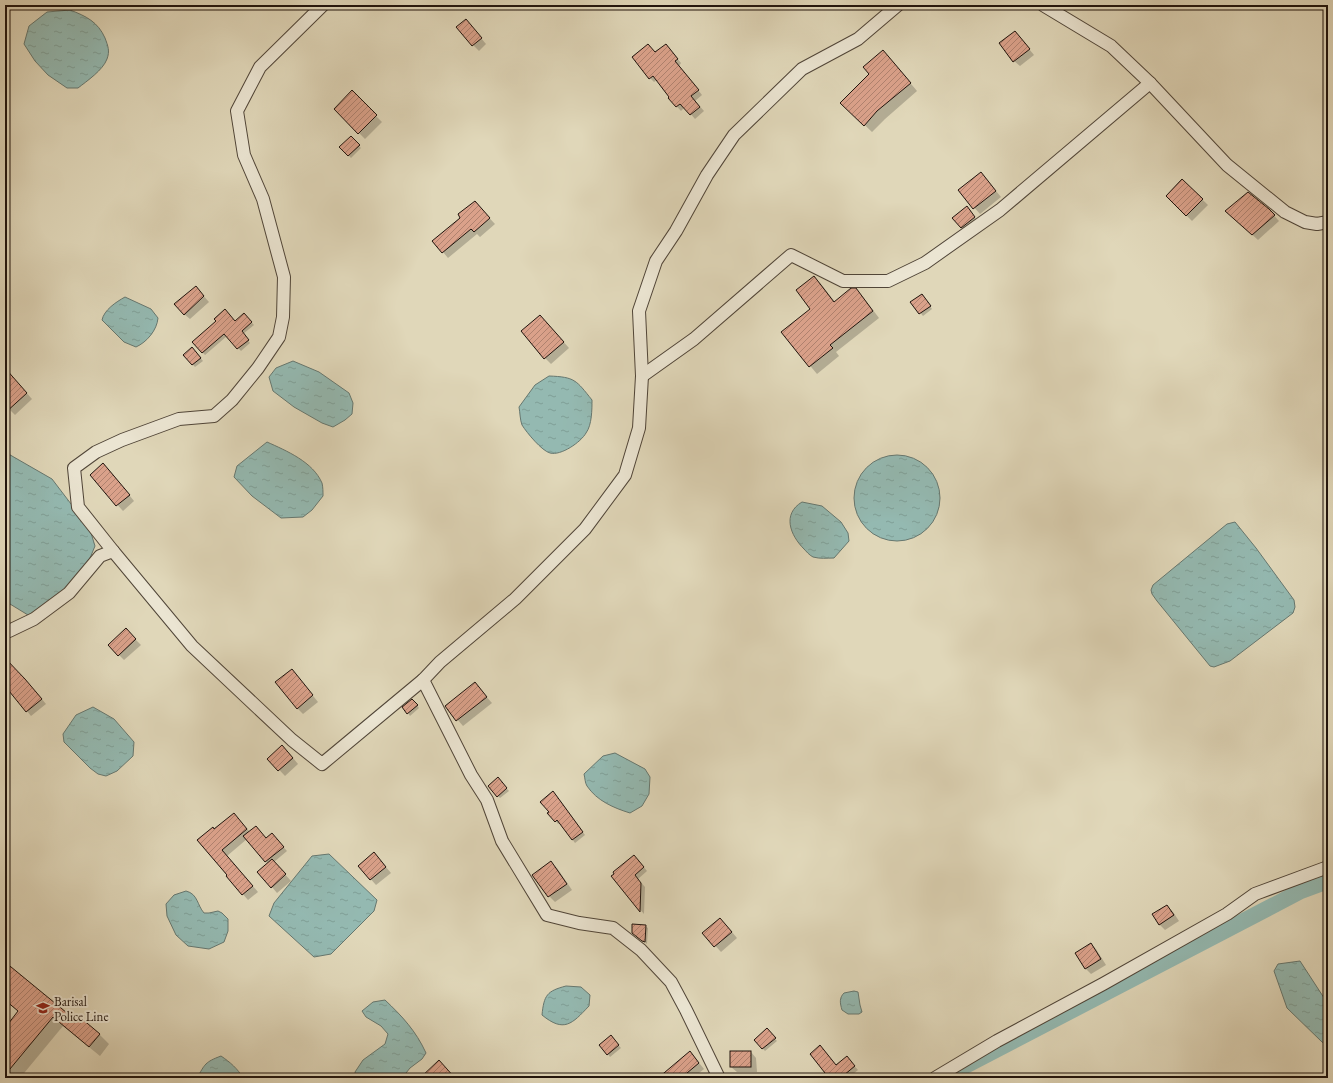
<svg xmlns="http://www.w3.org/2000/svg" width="1333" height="1083" viewBox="0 0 1333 1083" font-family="'EB Garamond',serif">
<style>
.water{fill:url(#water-ripples);stroke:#66776f}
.shadow{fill:#0003}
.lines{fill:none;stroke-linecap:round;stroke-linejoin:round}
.canal{stroke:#94b9b1;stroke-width:16}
.building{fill:url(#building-hatch);stroke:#20140d}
.minor-casing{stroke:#504538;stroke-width:14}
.minor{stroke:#ebe5d2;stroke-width:12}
.labels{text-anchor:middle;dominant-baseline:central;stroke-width:4;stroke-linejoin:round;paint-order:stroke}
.poi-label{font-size:13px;fill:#20140d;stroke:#ebe5d2;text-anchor:start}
</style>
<defs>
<pattern id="water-ripples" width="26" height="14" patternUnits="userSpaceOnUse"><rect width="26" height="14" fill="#94b9b1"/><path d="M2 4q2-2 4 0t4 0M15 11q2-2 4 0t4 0" fill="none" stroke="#7f9e97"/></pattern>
<pattern id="building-hatch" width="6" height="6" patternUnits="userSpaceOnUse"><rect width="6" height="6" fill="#daa18a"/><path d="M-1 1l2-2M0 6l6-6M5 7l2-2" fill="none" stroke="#b0826f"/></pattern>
</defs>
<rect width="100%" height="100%" fill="#e0d7b9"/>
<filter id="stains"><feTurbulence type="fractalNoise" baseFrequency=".005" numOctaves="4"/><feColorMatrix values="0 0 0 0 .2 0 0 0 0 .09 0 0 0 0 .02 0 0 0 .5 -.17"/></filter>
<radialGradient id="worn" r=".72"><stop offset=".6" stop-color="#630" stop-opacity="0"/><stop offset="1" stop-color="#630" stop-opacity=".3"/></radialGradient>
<!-- water -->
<g class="water">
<path d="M70 10C86 16 98 22 105 38 108 46 110 51 107 59 103 70 87 81 78 88H67L48 75 35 61 24 44 29 26 47 12Z"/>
<path d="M125 297 151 309 158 318C157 330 147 342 136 347L124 342 102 320C104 310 116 302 125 297Z"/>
<path d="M293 361 319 372 349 393 353 403 352 414 345 420 333 427 322 423 294 407 273 391 269 377 276 368Z"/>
<path d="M549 376C575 377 576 380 592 400 592 409 592 425 586 433 581 442 561 456 550 453 542 451 527 433 522 425 520 420 520 412 519 407L535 385Z"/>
<path d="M267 442C287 451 313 462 322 483 323 487 323 492 323 496L312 510 303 517 281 518 252 496 234 477 237 466Z"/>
<path d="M5 452 52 479 84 521 91 533 95 546 90 558 61 595 39 610 28 615 10 604 5 599Z"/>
<circle cx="897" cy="498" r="43"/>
<path d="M802 502 822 506 841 522 848 533 849 541 834 558C827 558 820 559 813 557 809 555 806 551 804 549 790 535 782 514 802 502Z"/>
<path d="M1235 522 1256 548 1294 600 1295 607 1293 613 1230 661 1214 667 1210 666 1157 601 1152 594 1151 590 1153 585 1227 524Z"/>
<path d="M93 707 114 719 134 742 133 756 117 771 106 776 98 774 90 768 64 742 63 734 76 715Z"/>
<path d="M615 753 645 769 650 777 649 794 642 806 630 813C614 808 597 801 587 786 585 783 585 778 584 774L603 756Z"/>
<path d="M329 854 377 900 374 911 331 954 314 957 269 916 274 903 312 856Z"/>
<path d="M186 891C198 894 197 905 204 913H209L218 911 222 913 228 919V931L224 942 209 949 188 946 176 935 167 916 166 904 174 895Z"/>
<path d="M1300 961 1328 1004V1046L1322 1042 1287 1008 1274 971 1278 964Z"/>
<path d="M566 986 581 987 590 995 589 1006C572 1024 564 1033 542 1015 544 995 547 991 566 986Z"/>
<path d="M854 991 858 992 860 1005 862 1012 859 1014H848L842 1010C840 1003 839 998 844 993Z"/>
<path d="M385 1000C402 1016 416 1031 426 1053L422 1059 410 1068 402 1078H356L355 1072 363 1060 385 1044 388 1034 381 1026 366 1017 362 1011 373 1002Z"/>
<path d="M221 1056C230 1062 238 1069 243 1078H197C205 1064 205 1062 221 1056Z"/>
</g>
<!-- shadow -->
<g class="shadow">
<path d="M471 26 486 44 479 51 473 45Z"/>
<path d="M1015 32 1034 55 1020 66 1014 61Z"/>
<path d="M666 45 681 63 679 66 702 95 695 101 704 111 695 119 685 107 681 111 669 98 670 97 657 80 654 82 650 78 655 53Z"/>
<path d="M890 59 917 91 885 119 872 132 842 103 870 74Z"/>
<path d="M352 92 382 122 365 139 335 109Z"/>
<path d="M351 138 361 148 351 158 341 147Z"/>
<path d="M981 173 1001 197 980 214 959 190Z"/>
<path d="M1182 180 1208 205 1192 221 1167 196Z"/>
<path d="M480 208 495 224 480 237 477 234 448 258 443 252Z"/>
<path d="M969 210 977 220 964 230 954 218Z"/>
<path d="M1269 210 1279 221 1258 240 1232 216Z"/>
<path d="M814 277 821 284 835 302 856 290 863 297 879 318 836 352 839 356 817 374 782 332 811 309Z"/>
<path d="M201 293 209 302 190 319 184 314Z"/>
<path d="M924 298 932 309 923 316 912 303Z"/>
<path d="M244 314 254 325 243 334 250 343 241 351 227 336 205 355 193 342 217 321 235 322Z"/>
<path d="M546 322 569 348 551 364 545 358Z"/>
<path d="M195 351 203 361 195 367 185 356Z"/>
<path d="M5 379 15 380 32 399 15 415 5 405Z"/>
<path d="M109 470 134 501 123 511 91 475Z"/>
<path d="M126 630 141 645 124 660 109 645Z"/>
<path d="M5 659 30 685 46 704 31 716 27 711 5 678Z"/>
<path d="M297 676 318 702 303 714 297 708Z"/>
<path d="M475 684 492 703 463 726 446 706Z"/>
<path d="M415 702 419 708 410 716 408 713Z"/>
<path d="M288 752 298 764 285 776 269 759Z"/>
<path d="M500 781 509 791 500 798 498 796Z"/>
<path d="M556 795 585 835 575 843 560 823 558 824 549 813Z"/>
<path d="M234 814 250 832 267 839H276L287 851 274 862 291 881 277 893 272 887 268 864 247 839 227 856 258 892 248 900 227 876 229 875 215 830Z"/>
<path d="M374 853 391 873 376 885 359 866Z"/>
<path d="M638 860 647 871 638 879 645 887 644 914 612 877Z"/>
<path d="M551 863 557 868 572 890 555 902 549 896 534 875Z"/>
<path d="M1167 906 1173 912 1179 921 1165 930 1159 924Z"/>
<path d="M726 925 737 938 721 952 704 933Z"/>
<path d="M645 926 648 928 647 944 636 936Z"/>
<path d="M1091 944 1096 949 1106 965 1091 974 1086 969 1076 954Z"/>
<path d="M5 958 10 963 8 966 78 1023 99 1034 109 1044 100 1056 63 1026 20 1078H5V1029L19 1012 5 1001Z"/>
<path d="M767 1030 777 1041 765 1051 755 1040Z"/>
<path d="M613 1039 621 1048 610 1057 608 1054Z"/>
<path d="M751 1052 756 1058 757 1072H737L731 1067Z"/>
<path d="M695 1058 704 1069 693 1078H661Z"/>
<path d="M850 1061 858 1070 848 1078H830L836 1066Z"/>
<path d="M292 1074 296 1078H287Z"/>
</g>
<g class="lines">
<!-- canal -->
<path class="canal" d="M948 1075 1301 891 1328 881"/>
</g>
<!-- building -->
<g class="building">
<path d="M466 19 482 38 472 46 456 27Z"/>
<path d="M1015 31 1030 49 1013 62 999 43Z"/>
<path d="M648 44 655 52 666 44 678 59 675 61 699 90 691 96 700 107 690 115 680 104 676 107 668 98 669 97 653 76 649 79 632 57Z"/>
<path d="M883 50 911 83 877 111 864 126 840 103 869 74 863 67Z"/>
<path d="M352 90 377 115 358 134 334 109Z"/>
<path d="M351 136 360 145 348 156 339 147Z"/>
<path d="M981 172 996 191 973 209 958 190Z"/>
<path d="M1182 179 1203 199 1186 216 1166 196Z"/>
<path d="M1248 192 1269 209 1275 215 1252 235 1225 211Z"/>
<path d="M475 201 490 218 474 232 471 229 442 253 432 241 460 218 458 214Z"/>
<path d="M967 206 975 217 961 228 952 218Z"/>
<path d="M814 276 834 302 851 288H856L873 311 830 345 833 348 809 367 781 332 810 309 796 290Z"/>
<path d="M196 286 204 296 184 315 174 304Z"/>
<path d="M922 294 931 306 919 314 910 302Z"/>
<path d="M225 309 235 321 244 313 252 322 242 331 249 340 237 349 224 334 202 353 192 342 216 321 214 319Z"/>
<path d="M540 315 564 342 544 359 521 331Z"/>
<path d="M192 347 201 358 192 365 183 355Z"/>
<path d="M5 368 27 393 5 413Z"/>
<path d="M103 463 130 495 116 506 90 475Z"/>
<path d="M126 628 136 639 118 656 108 645Z"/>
<path d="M5 658 25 679 42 699 26 712 5 686Z"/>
<path d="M292 669 313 695 297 709 275 682Z"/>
<path d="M475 682 487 697 456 721 445 706Z"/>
<path d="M412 699 418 705 407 714 402 707Z"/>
<path d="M282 745 293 758 278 771 267 759Z"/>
<path d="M498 777 507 788 497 797 488 786Z"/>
<path d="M553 791 583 832 572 840 557 820 555 822 547 813 549 812 540 802Z"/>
<path d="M234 813 247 829 222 850 253 886 242 895 226 876 227 875 197 840 213 827 214 829Z"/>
<path d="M256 826 266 838 272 833 284 847 265 862 243 836Z"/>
<path d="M374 852 386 867 370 880 358 866Z"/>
<path d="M634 855 644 867 635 875 641 883 640 912 611 876 614 874 613 872Z"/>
<path d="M272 859 286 874 271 888 257 872Z"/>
<path d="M551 861 567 884 548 897 532 875Z"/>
<path d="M1167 905 1174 915 1159 925 1152 914Z"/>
<path d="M720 918 732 932 714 947 702 933Z"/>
<path d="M632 924 646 925 645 942 642 941 632 933Z"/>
<path d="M1091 943 1101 959 1085 969 1075 953Z"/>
<path d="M5 962 78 1022 81 1018 100 1034 89 1047 53 1017 5 1075V1028L18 1011 5 1000Z"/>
<path d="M767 1028 776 1038 762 1049 754 1040Z"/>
<path d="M611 1035 619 1045 607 1055 599 1045Z"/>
<path d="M820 1045 836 1065 847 1056 855 1066 844 1075 846 1078H819L825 1073 810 1054Z"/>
<path d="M690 1051 699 1063 681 1078H658Z"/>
<rect x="730" y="1051" width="21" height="16"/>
<path d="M439 1060 455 1078H420Z"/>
</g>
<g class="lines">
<!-- minor casing -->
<g class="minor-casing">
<g id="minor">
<path d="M1043 5 1111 46 1150 83 1227 165 1285 212 1305 222 1317 224 1328 222"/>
<path d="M642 376 694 339 791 255 843 281H888L925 263 1000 210 1150 83"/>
<path d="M113 551 78 507 74 468 96 452 122 440 179 419 214 416 232 400 258 368 279 337 283 317 284 277 263 199 244 155 237 111 260 67 323 5"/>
<path d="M5 631H9L34 619 69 593 100 556 113 551 192 646 292 740 322 764 423 680"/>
<path d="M719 1078 686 1010 671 982 641 950 613 928 579 923 547 915 502 841 487 800 471 775 423 680 440 662 515 599 585 529 625 475 639 428 642 376 639 311 656 261 676 231 707 175 734 135 802 69 858 39 898 5"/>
<path d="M935 1078 997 1041 1103 984 1227 914 1255 894 1328 867"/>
</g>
</g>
<!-- minor -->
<use href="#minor" class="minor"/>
</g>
<!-- icons -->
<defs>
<g id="school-bare" transform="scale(1.08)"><path d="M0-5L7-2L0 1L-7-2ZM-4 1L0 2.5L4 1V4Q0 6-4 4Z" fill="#8f2418" stroke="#ebe5d2" stroke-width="2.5" paint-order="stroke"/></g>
</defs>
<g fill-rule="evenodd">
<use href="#school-bare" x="43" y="1008"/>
</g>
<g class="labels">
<!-- poi labels -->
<g class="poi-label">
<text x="54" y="1001">Barisal<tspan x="54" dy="15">Police Line</tspan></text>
</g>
</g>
<!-- margin -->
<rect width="1333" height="1083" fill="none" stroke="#e0d7b9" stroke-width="20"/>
<rect x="6" y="6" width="1321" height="1071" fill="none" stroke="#20140d" stroke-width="2"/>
<rect x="10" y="10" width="1313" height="1063" fill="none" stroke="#20140d"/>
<rect width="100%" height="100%" filter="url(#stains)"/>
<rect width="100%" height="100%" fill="url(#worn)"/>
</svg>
